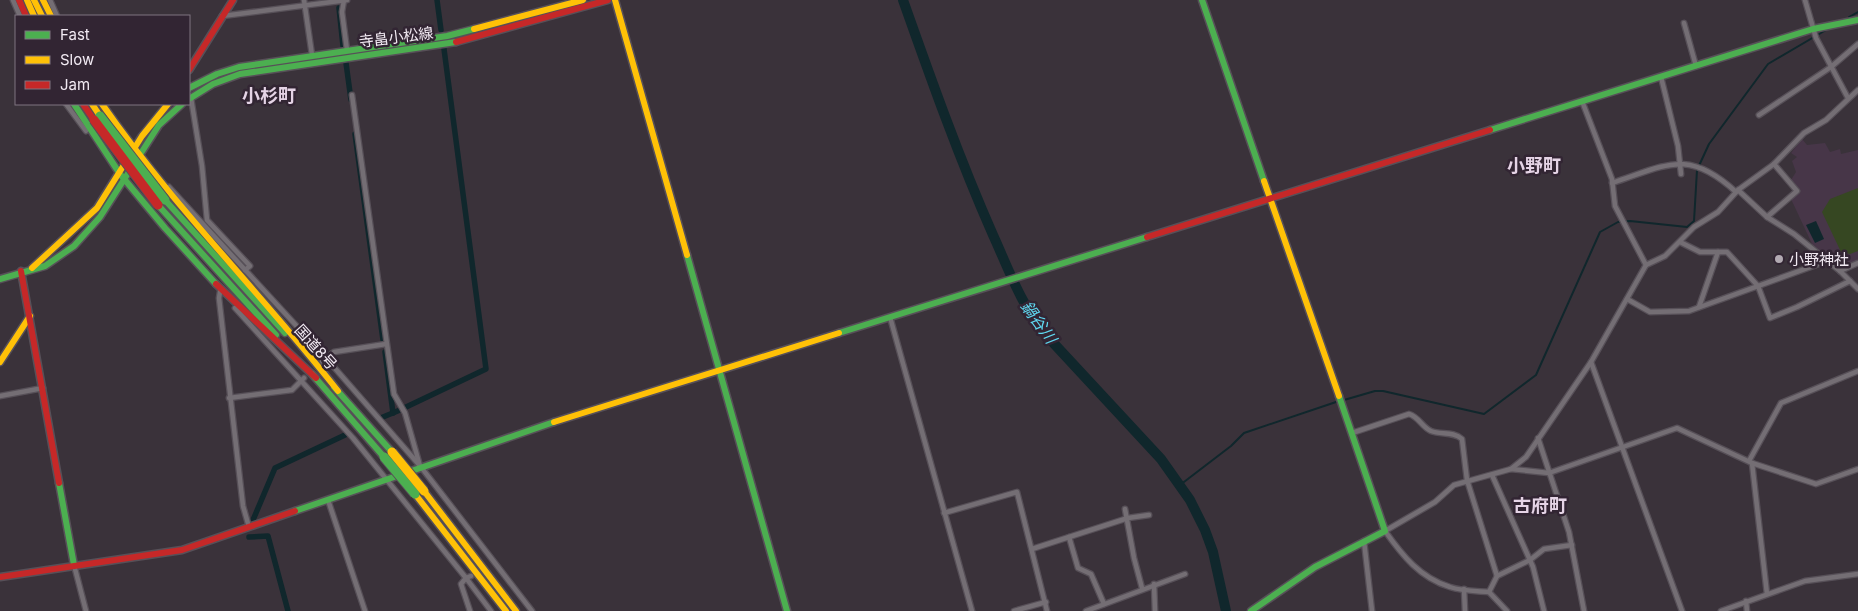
<svg xmlns="http://www.w3.org/2000/svg" width="1858" height="611" viewBox="0 0 1858 611" font-family="Inter,'Noto Sans JP',sans-serif">
<style>
.built{fill:#473648}
.green{fill:#364722}
.water{fill:#10272c}
.lines{fill:none;stroke-linecap:round;stroke-linejoin:round}
.stream{stroke:#10272c;stroke-width:2}
.canal{stroke:#10272c;stroke-width:5.5}
.river{stroke:#10272c;stroke-width:10}
.street-casing{stroke:#575058;stroke-width:7}
.fast-casing{stroke:#575058;stroke-width:9}
.slow-casing{stroke:#575058;stroke-width:9}
.jam-casing{stroke:#575058;stroke-width:9}
.street{stroke:#746e74;stroke-width:4.5}
.fast{stroke:#4caf50;stroke-width:6}
.slow{stroke:#ffc107;stroke-width:6}
.jam{stroke:#c62828;stroke-width:6}
.fast-bridge-casing{stroke:#575058;stroke-width:11;stroke-linecap:butt}
.slow-bridge-casing{stroke:#575058;stroke-width:11;stroke-linecap:butt}
.jam-bridge-casing{stroke:#575058;stroke-width:11;stroke-linecap:butt}
.fast-bridge{stroke:#4caf50;stroke-width:9}
.slow-bridge{stroke:#ffc107;stroke-width:9}
.jam-bridge{stroke:#c62828;stroke-width:9}
.poi-dot{fill:#b2aab2;stroke:#322533;stroke-width:2}
.labels{text-anchor:middle;dominant-baseline:central;stroke-width:5;stroke-linejoin:round;paint-order:stroke}
.street-label{font-size:15px;fill:#f2eaf3;stroke:#322533}
.poi-label{font-size:15px;fill:#f2eaf3;stroke:#322533;text-anchor:start}
.water-label{font-size:16px;font-style:italic;fill:#5fd7ef;stroke:#322533}
.quarter-label{font-size:18px;font-weight:bold;fill:#e5d4e6;stroke:#322533}
</style>
<rect width="100%" height="100%" fill="#3a323a"/>
<!-- built -->
<path class="built" d="M1802 139 1807 145 1825 143 1830 152 1840 149 1841 154 1858 150V263L1841 270 1813 246 1791 199 1800 192 1798 187 1791 180 1796 172 1792 161 1797 157 1791 153Z"/>
<!-- green -->
<path class="green" d="M1858 188V251L1850 254 1841 252 1822 212 1830 199Z"/>
<!-- water -->
<path class="water" d="M1816 221 1824 239 1815 243 1806 225Z"/>
<g class="lines">
<!-- stream -->
<g class="stream">
<path d="M1849 17 1858 12"/>
<path d="M1344 400 1375 391H1383L1484 414 1536 375 1600 232 1618 222 1630 221 1687 227 1694 221 1697 170 1709 144 1768 64 1826 30"/>
<path d="M1180 485 1231 446 1244 433 1336 402"/>
</g>
<!-- canal -->
<g class="canal">
<path d="M437 0 441 30"/>
<path d="M339 8 343 46"/>
<path d="M346 63 351 100"/>
<path d="M355 134 383 340"/>
<path d="M385 352 393 413"/>
<path d="M404 408 486 369 444 49"/>
<path d="M383 417 400 410"/>
<path d="M253 520 275 468 345 435"/>
<path d="M249 537 268 536 288 611"/>
</g>
<!-- river -->
<path class="river" d="M903 0C931 79 959 158 993 235 1009 270 1021 305 1046 335L1161 459 1190 500 1205 530 1213 552 1226 611"/>
<!-- street casing -->
<g class="street-casing">
<g id="street">
<path d="M13 0 20 16"/>
<path d="M50 0 57 16"/>
<path d="M304 0 312 55"/>
<path d="M344 0 342 12 347 50"/>
<path d="M1805 0 1816 38 1848 98"/>
<path d="M222 16 347 0"/>
<path d="M1684 23 1696 66"/>
<path d="M1661 77 1678 146 1681 174"/>
<path d="M352 95 394 394 405 413 420 466"/>
<path d="M191 98 202 166 207 220 250 266 245 270"/>
<path d="M1582 101 1612 179 1615 206 1646 265"/>
<path d="M66 104 86 131"/>
<path d="M1759 115 1831 67 1858 44"/>
<path d="M1612 183C1667 165 1688 148 1736 192"/>
<path d="M169 187 326 358 421 467 532 611"/>
<path d="M1738 190 1767 217 1794 234 1840 271 1858 289"/>
<path d="M1767 217 1797 191 1774 164"/>
<path d="M1680 242 1700 252H1727L1758 286 1770 318 1797 307 1850 281"/>
<path d="M1840 271 1858 263"/>
<path d="M220 292 219 298 243 506 249 527"/>
<path d="M1627 299 1650 312 1689 311 1827 261"/>
<path d="M1699 307 1718 252"/>
<path d="M235 308 353 438 466 578 461 584 470 611"/>
<path d="M890 317 972 611"/>
<path d="M322 361 334 352 386 344"/>
<path d="M1591 362 1682 611"/>
<path d="M0 396 43 388"/>
<path d="M229 398 292 390 304 378"/>
<path d="M1352 433 1409 414C1419 417 1422 427 1431 431 1441 435 1453 431 1462 439L1467 480 1497 576"/>
<path d="M1538 438 1569 532 1584 611"/>
<path d="M1749 461 1781 403 1858 371"/>
<path d="M1752 463 1767 594"/>
<path d="M1511 469 1549 473 1677 428 1752 463 1816 484 1858 469"/>
<path d="M1492 475 1533 567 1544 611"/>
<path d="M328 500 365 611"/>
<path d="M1125 509 1134 558 1142 588"/>
<path d="M944 513 1017 492 1047 611"/>
<path d="M1069 537 1078 568 1091 574 1104 604"/>
<path d="M1364 541 1372 611"/>
<path d="M1032 549 1128 518 1149 515"/>
<path d="M74 565 86 611"/>
<path d="M471 576 466 578 491 611"/>
<path d="M1154 584 1155 611"/>
<path d="M1464 589 1465 611"/>
<path d="M1489 592 1497 576 1530 560 1544 549 1572 545"/>
<path d="M1746 601 1747 611"/>
<path d="M1014 611 1046 602"/>
<path d="M1086 611 1185 574"/>
<path d="M1507 611 1489 592C1477 591 1461 591 1450 587 1420 578 1402 555 1385 531L1435 502 1454 485 1511 469 1526 457 1591 362 1646 265 1665 256 1694 227 1718 212 1738 190 1774 164 1804 133 1826 120 1858 90"/>
<path d="M1721 611 1805 581 1858 574"/>
</g>
</g>
<!-- fast casing -->
<g class="fast-casing">
<g id="fast">
<path d="M1202 0 1264 181"/>
<path d="M189 88 217 74 239 67 447 36 474 29"/>
<path d="M189 99 213 84 240 74 456 42"/>
<path d="M74 104 120 174 165 228 216 284"/>
<path d="M1490 130 1813 29 1858 20"/>
<path d="M165 200 285 333"/>
<path d="M158 205 276 335"/>
<path d="M687 255 787 611"/>
<path d="M0 279 45 266 74 246 100 217 159 125 182 104"/>
<path d="M839 333 1147 237"/>
<path d="M312 374 384 457"/>
<path d="M334 387 392 452"/>
<path d="M59 483 74 565"/>
<path d="M295 511 554 422"/>
<path d="M1251 611 1315 567 1385 531 1339 396"/>
</g>
</g>
<!-- slow casing -->
<g class="slow-casing">
<g id="slow">
<path d="M27 0 34 16"/>
<path d="M34 0 42 16"/>
<path d="M43 0 51 16"/>
<path d="M615 0 687 255"/>
<path d="M474 29 583 0"/>
<path d="M92 104 100 116"/>
<path d="M102 104C173 206 261 293 338 391"/>
<path d="M1264 181 1339 396"/>
<path d="M32 268 97 208 142 136 168 104"/>
<path d="M0 362 30 316"/>
<path d="M554 422 839 333"/>
<path d="M424 491 516 611"/>
<path d="M415 494 506 611"/>
</g>
</g>
<!-- jam casing -->
<g class="jam-casing">
<g id="jam">
<path d="M19 0 26 16"/>
<path d="M456 42 608 0"/>
<path d="M189 70 233 0"/>
<path d="M83 104 94 120"/>
<path d="M1147 237 1490 130"/>
<path d="M21 271 59 483"/>
<path d="M216 284 316 378"/>
<path d="M0 577 182 550 295 511"/>
</g>
</g>
<!-- street -->
<use href="#street" class="street"/>
<!-- fast -->
<use href="#fast" class="fast"/>
<!-- slow -->
<use href="#slow" class="slow"/>
<!-- jam -->
<use href="#jam" class="jam"/>
<!-- fast-bridge casing -->
<g class="fast-bridge-casing">
<g id="fast-bridge">
<path d="M100 116 165 200"/>
<path d="M384 457 415 494"/>
</g>
</g>
<!-- slow-bridge casing -->
<g class="slow-bridge-casing">
<path id="slow-bridge" d="M392 452 424 491"/>
</g>
<!-- jam-bridge casing -->
<g class="jam-bridge-casing">
<path id="jam-bridge" d="M94 120 158 205"/>
</g>
<!-- fast-bridge -->
<use href="#fast-bridge" class="fast-bridge"/>
<!-- slow-bridge -->
<use href="#slow-bridge" class="slow-bridge"/>
<!-- jam-bridge -->
<use href="#jam-bridge" class="jam-bridge"/>
</g>
<!-- markers -->
<circle class="poi-dot" cx="1779" cy="259" r="5"/>
<g class="labels">
<!-- street labels -->
<g class="street-label">
<text transform="translate(396 37) rotate(-7)">寺畠小松線</text>
<text transform="translate(316 347) rotate(48)">国道8号</text>
</g>
<!-- poi labels -->
<g class="poi-label">
<text x="1789" y="259">小野神社</text>
</g>
<!-- water labels -->
<g class="water-label">
<text transform="translate(1039 322) rotate(54)">鍋谷川</text>
</g>
<!-- quarter labels -->
<g class="quarter-label">
<text x="269" y="95">小杉町</text>
<text x="1534" y="165">小野町</text>
<text x="1540" y="505">古府町</text>
</g>
</g>
<!-- legend -->
<rect x="15" y="15" width="175" height="90" fill="#322533" stroke="#7f7480"/>
<rect x="25" y="31" width="25" height="8" fill="#4caf50" stroke="#7f7480"/>
<text x="60" y="40" font-size="15" fill="#f2eaf3">Fast</text>
<rect x="25" y="56" width="25" height="8" fill="#ffc107" stroke="#7f7480"/>
<text x="60" y="65" font-size="15" fill="#f2eaf3">Slow</text>
<rect x="25" y="81" width="25" height="8" fill="#c62828" stroke="#7f7480"/>
<text x="60" y="90" font-size="15" fill="#f2eaf3">Jam</text>
</svg>
